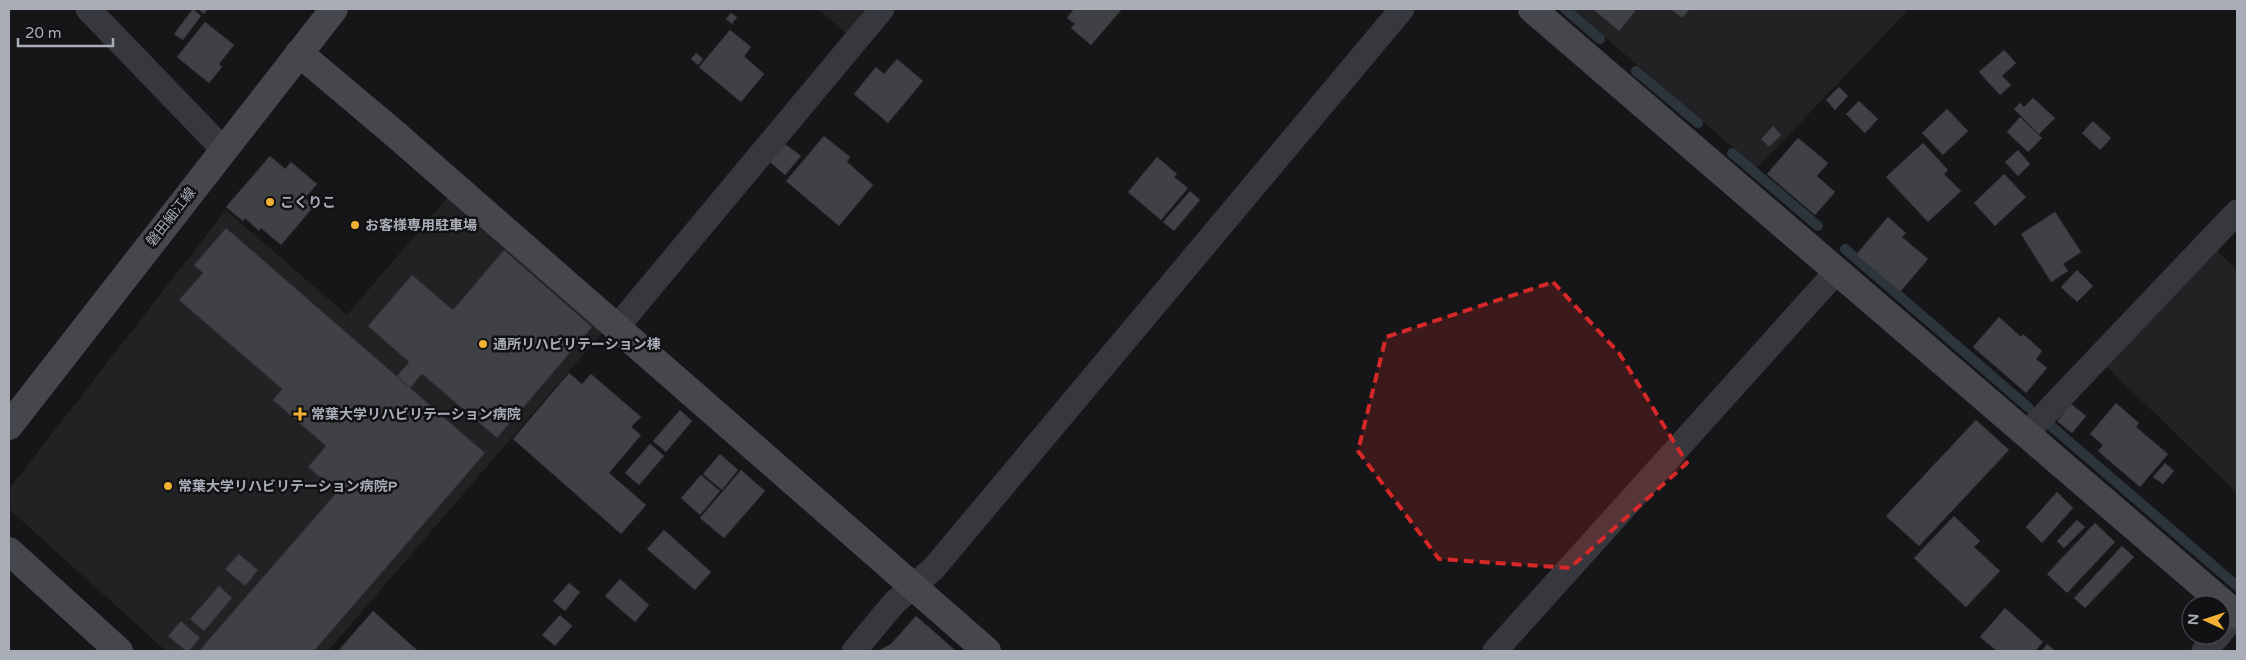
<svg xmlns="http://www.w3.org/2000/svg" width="2246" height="660" viewBox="0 0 2246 660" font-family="'Varela Round','Noto Sans JP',sans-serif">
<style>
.built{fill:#222225}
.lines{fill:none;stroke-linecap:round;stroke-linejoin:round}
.stream{stroke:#2c353c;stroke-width:10}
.building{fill:#404145;stroke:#303034}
.street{stroke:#37383d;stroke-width:25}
.secondary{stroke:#45474d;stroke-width:28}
.marked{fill:#d62828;fill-opacity:0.2;stroke:#d62828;stroke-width:4;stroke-dasharray:10 6;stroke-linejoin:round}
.poi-dot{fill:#f2b134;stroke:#111113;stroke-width:2}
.labels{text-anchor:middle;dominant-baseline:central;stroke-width:5;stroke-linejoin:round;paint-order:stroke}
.poi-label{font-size:14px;font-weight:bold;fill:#a8adb8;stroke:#111113;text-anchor:start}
.street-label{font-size:14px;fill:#a8adb8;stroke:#111113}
</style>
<rect width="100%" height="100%" fill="#161618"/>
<!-- built -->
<g class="built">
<path d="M818 9H866L846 33Z"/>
<path d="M1572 9H1909L1757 168Z"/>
<path d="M447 198 602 333 328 651H166L9 509V489L226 210 347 315Z"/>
<path d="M2216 250 2237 270V493L2106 366Z"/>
</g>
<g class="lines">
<!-- stream -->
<g class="stream">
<path d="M1565 9 1600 39"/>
<path d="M1636 71 1698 123"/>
<path d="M1732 153 1818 226"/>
<path d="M1845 249 2029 408"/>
<path d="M2051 426 2237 586"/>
</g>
</g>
<!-- building -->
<g class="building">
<path d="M193 9 201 16 183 40 174 34Z"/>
<path d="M198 9H208L204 14Z"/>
<path d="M1074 9H1122L1091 45 1071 28 1075 24 1067 18Z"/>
<path d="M1593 9H1637L1619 31Z"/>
<path d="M1671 9H1690L1682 18Z"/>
<path d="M731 13 737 17 732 24 726 19Z"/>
<path d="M205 22 234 45 219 64 222 67 209 83 177 57Z"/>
<path d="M730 30 751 47 744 56 764 74 741 102 699 67Z"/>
<path d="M2004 50 2016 63 2002 76 2011 85 2000 95 1979 72Z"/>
<path d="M696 53 703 59 698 65 691 59Z"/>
<path d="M897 59 923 81 888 123 854 94 876 67 884 74Z"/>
<path d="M1839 87 1848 96 1835 110 1826 100Z"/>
<path d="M2033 98 2055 118 2039 134 2014 109 2020 103 2024 107Z"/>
<path d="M1859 101 1878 119 1865 133 1846 114Z"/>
<path d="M1947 109 1968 131 1943 155 1922 133Z"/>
<path d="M2020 117 2042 138 2028 152 2007 132Z"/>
<path d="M2093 121 2111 138 2100 150 2082 133Z"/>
<path d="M1773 126 1781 135 1769 147 1761 139Z"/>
<path d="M824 136 850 157 847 162 873 185 839 226 786 181Z"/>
<path d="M1798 138 1828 163 1817 176 1835 192 1815 215 1767 174Z"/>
<path d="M1923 143 1948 170 1944 174 1961 191 1928 222 1886 177Z"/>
<path d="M785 144 801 156 785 175 770 162Z"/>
<path d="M2018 150 2030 164 2018 176 2005 162Z"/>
<path d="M270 156 285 169 291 162 317 184 305 198 314 206 281 245 261 228 259 231 245 218 243 221 226 207Z"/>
<path d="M1157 157 1177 174 1174 177 1188 188 1161 220 1128 192Z"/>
<path d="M2004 174 2026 197 1995 226 1974 203Z"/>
<path d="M1190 191 1200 200 1174 231 1163 222Z"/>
<path d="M2055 212 2081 252 2063 264 2068 271 2051 282 2021 234Z"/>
<path d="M1888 217 1906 233 1902 237 1928 259 1900 292 1856 255Z"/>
<path d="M226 228 485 453 314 651H199L337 492 308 467 326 446 273 400 282 389 179 300 203 273 194 265Z"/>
<path d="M504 250 592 327 497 438 422 374 410 388 397 376 409 362 368 326 412 275 453 310Z"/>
<path d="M2077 270 2093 286 2077 302 2061 287Z"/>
<path d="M1999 317 2021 337 2023 334 2042 351 2036 359 2047 368 2026 393 1973 347Z"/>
<path d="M569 373 582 384 591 374 641 417 631 427 641 435 609 473 646 505 621 534 513 439Z"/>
<path d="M2116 403 2139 423 2136 427 2168 454 2140 487 2098 451 2103 445 2090 434Z"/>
<path d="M2071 404 2086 416 2072 433 2057 421Z"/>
<path d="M680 410 692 421 666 452 653 441Z"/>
<path d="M1976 420 2009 450 1919 546 1886 516Z"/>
<path d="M650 444 664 456 639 485 625 473Z"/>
<path d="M720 454 738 470 722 490 703 474Z"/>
<path d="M2165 463 2174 471 2163 484 2153 477Z"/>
<path d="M741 470 765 491 724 538 700 518Z"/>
<path d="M701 475 720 491 700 515 681 498Z"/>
<path d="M2057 492 2073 508 2042 543 2026 527Z"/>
<path d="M1954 516 1980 541 1974 547 2000 571 1966 607 1914 558Z"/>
<path d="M2077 520 2085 527 2064 548 2057 541Z"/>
<path d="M2095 523 2115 542 2067 593 2047 574Z"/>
<path d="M664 530 711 572 695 590 647 549Z"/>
<path d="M2122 546 2134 557 2085 608 2074 598Z"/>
<path d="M239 554 258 570 245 586 225 569Z"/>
<path d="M620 579 649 605 635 622 605 596Z"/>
<path d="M569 583 580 592 565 611 553 601Z"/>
<path d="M219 586 232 598 204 631 190 619Z"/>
<path d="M2005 608 2043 642 2035 651H1997L1980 637Z"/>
<path d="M373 611 418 651H338Z"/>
<path d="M560 615 572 626 555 646 542 635Z"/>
<path d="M916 616 956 651H878L891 644Z"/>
<path d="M181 621 200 638 189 651H186L168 636Z"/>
<path d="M2047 644 2055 651H2042Z"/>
</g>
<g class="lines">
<!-- street -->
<g class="street">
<path d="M88 9 224 150"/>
<path d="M617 327 882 9"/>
<path d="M2026 434 2237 212"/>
<path d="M2221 632 2237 614"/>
<path d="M854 651 894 603 934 568 1402 9"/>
<path d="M1495 651 1837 271"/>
<path d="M2204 651 2219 635"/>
</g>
<!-- secondary -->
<g class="secondary">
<path d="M1532 9 2237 615"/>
<path d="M299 53 394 133 987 651"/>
<path d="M9 426 334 9"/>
<path d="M9 551 119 651"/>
</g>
</g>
<!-- marked area -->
<path class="marked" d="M1553 282 1619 353 1687 463 1570 568 1439 559 1358 451 1386 337Z"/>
<!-- markers -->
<g class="poi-dot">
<circle cx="270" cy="202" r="5"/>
<circle cx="355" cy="225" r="5"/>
<circle cx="483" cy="344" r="5"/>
<path d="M297.5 406.5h5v5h5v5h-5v5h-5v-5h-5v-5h5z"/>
<circle cx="168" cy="486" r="5"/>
</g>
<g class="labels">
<!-- poi labels -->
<g class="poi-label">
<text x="280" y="202">こくりこ</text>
<text x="365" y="225">お客様専用駐車場</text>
<text x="493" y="344">通所リハビリテーション棟</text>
<text x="311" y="414">常葉大学リハビリテーション病院</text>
<text x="178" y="486">常葉大学リハビリテーション病院P</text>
</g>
<!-- street labels -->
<g class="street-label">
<text transform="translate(171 217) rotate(-52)">磐田細江線</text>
</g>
</g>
<!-- border -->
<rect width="2246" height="660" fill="none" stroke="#a8adb8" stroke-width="20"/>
<!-- north arrow -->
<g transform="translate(2206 620) rotate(273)"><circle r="24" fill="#111113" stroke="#4d4f55"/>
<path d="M0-4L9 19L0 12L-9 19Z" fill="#f2b134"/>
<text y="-8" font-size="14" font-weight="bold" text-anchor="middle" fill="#a8adb8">N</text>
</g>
<!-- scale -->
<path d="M18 38v8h95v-8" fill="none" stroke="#a8adb8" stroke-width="2.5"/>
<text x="25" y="38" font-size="15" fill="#a8adb8" stroke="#111113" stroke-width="4" paint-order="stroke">20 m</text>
</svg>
